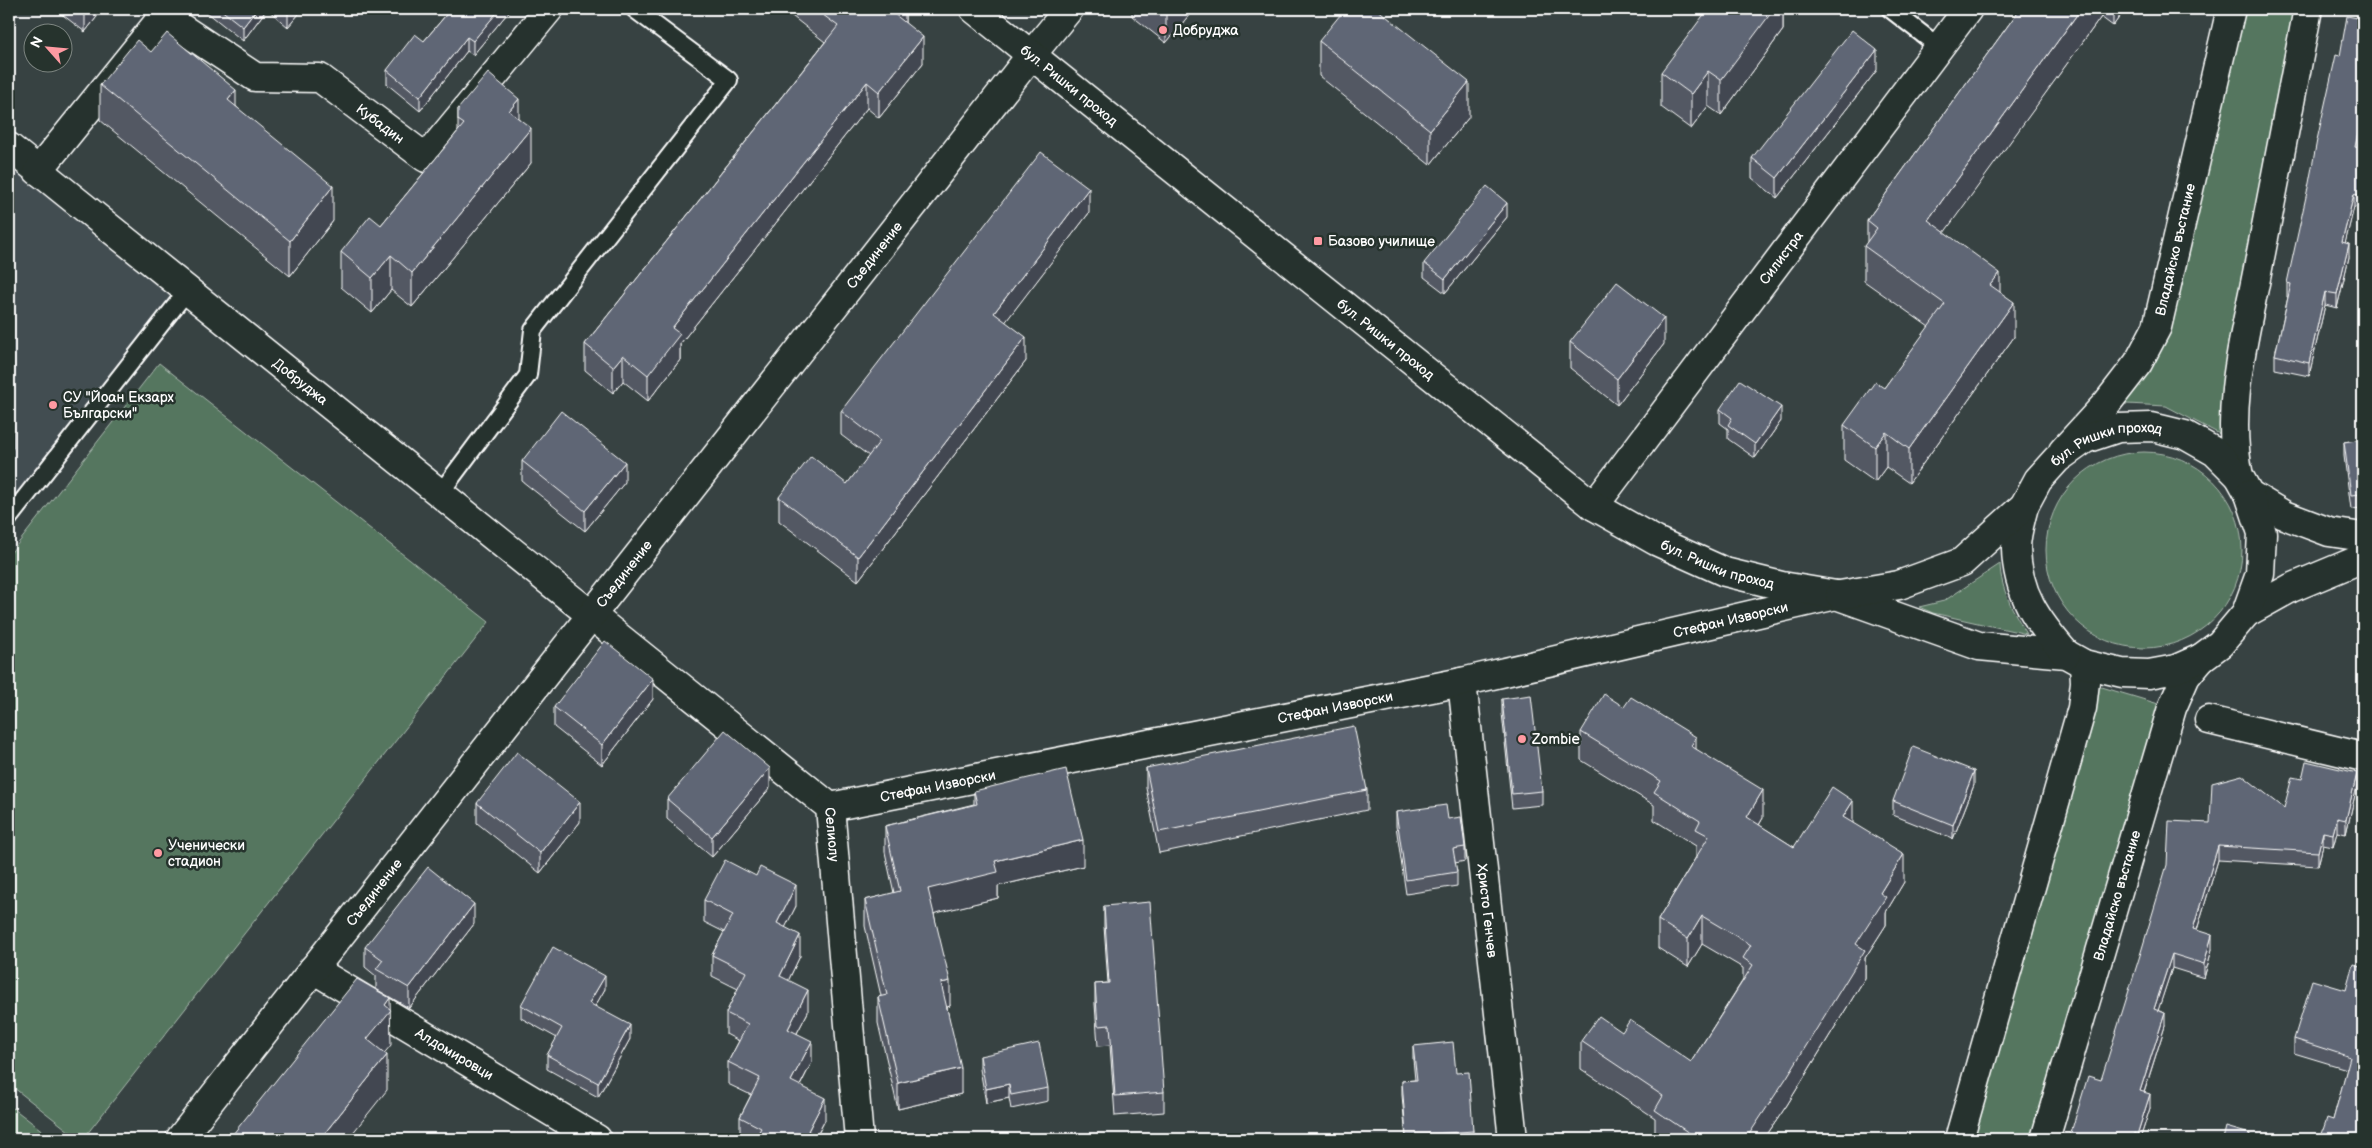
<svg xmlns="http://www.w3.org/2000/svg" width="2372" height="1148" viewBox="0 0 2372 1148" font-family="'Balsamiq Sans',sans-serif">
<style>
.built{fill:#434d51}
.green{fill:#55765f;stroke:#aabaaf}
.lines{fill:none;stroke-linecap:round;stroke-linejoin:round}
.service-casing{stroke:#fff;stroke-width:20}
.minor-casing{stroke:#fff;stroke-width:31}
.tertiary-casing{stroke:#fff;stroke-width:31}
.secondary-casing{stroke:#fff;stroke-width:31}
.service{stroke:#26332d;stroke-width:16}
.minor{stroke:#26332d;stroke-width:28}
.tertiary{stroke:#26332d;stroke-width:28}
.secondary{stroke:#26332d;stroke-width:28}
.wall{fill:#525864;stroke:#fff}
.shaded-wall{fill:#424751;stroke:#fff}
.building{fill:#5f6674;stroke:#fff}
.poi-dot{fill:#ff9aa2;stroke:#26332d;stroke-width:2}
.labels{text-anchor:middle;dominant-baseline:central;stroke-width:5;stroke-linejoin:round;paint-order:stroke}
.poi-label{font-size:14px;fill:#fff;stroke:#26332d;text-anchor:start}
.street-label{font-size:14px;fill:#fff;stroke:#26332d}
</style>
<rect width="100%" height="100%" fill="#374242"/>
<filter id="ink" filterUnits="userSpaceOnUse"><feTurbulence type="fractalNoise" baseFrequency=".02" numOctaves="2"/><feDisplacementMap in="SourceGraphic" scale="10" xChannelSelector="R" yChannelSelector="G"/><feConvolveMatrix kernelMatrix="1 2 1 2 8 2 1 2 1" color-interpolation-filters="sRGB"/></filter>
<g filter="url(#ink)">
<!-- built -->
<path class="built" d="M9 146 187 291 9 518Z"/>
<!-- green -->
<g class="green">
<path d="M2231 9H2308L2233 441 2166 406 2107 403 2138 363Z"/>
<path d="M159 363 489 622 83 1139H79L9 1084V555Z"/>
<circle cx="2144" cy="550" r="98"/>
<path d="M2000 564C2001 591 2013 611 2027 634L1933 613 1919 607 1944 601Z"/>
<path d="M2085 682 2172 708 2045 1139H1959Z"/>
<path d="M9 1105 53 1139H9Z"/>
</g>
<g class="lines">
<!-- service casing -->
<g class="service-casing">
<g id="service">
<path d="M1890 9 1939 47"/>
<path d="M441 492 528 375 533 330 729 80 634 9"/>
<path d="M9 518 187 291"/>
</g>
</g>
<!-- minor casing -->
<g class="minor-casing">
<g id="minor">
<path id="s1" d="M163 16 255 77 320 78 426 158 549 9"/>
<path d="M1032 54 1069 9"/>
<path id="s2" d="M9 147 830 807 859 1139"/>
<path d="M38 171 169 9"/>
<path id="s3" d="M2063 451 2107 403 2138 363 2157 327 2231 9"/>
<path d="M2239 476C2224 406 2246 332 2259 263 2276 178 2292 93 2308 9"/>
<path id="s4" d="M1594 506 1968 9"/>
<path id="s5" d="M1462 682 1513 1139"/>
<path d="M2209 720 2363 757"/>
<path id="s6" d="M830 807 1462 682 1836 595"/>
<path id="s7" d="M313 969 597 1139"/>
<path d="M1959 1139 2082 708 2085 682 2084 664"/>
<path id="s8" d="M2045 1139 2172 708 2186 676 2201 658"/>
</g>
</g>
<!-- tertiary casing -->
<g class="tertiary-casing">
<g id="tertiary">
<path id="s9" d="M180 1139 1032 54"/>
</g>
</g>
<!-- secondary casing -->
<g class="secondary-casing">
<g id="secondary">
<path id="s10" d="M974 9 1594 506 1656 541 1725 572 1782 586 1836 595 1979 646 2066 654 2084 664 2122 673 2149 674 2176 669 2201 658 2220 644 2246 613 2291 588 2363 558"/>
<path d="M2024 506C2021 519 2016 534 2016 548 2017 593 2037 621 2066 654"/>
<path id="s11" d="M1840 595 1899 585 1962 562 2024 506 2038 480 2057 459 2085 439 2118 428 2152 427 2185 435 2215 452 2239 476 2249 494 2284 515 2329 532 2363 537"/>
<path d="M2246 613 2260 574 2262 533 2249 494"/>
</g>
</g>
<!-- service -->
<use href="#service" class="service"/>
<!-- minor -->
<use href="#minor" class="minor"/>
<!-- tertiary -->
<use href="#tertiary" class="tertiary"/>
<!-- secondary -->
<use href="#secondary" class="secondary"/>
</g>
<!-- wall -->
<g class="wall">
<path d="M9 9H16L13 13 9 10Z"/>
<path d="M55 9H103L85 32Z"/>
<path d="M208 9H303L288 27 267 9 243 41 208 13Z"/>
<path d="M451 9H511L473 55 467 51 420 111 387 84V70L424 41Z"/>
<path d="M783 9H905V22L923 63 879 118 867 108 680 344V360L648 401 623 381 613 393 585 370V344L825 42Z"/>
<path d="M1132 9H1194L1166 43 1132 16Z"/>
<path d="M1783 9V30L1721 115 1708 106 1691 129 1661 107V72Z"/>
<path d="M2020 9H2125L2113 26 2101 17 1944 232 2000 292 2014 337 1909 483 1886 467 1875 482 1844 460V425L1884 388 1929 327 1864 281V246L1867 243V220Z"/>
<path d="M1319 41 1469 117 1430 165 1319 76Z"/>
<path d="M151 52 236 106 333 221 290 276 100 120V85Z"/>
<path d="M1877 70 1777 198 1752 178V158Z"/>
<path d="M458 109 519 119 531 163 412 307 391 290 372 313 341 287V252L381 225 458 131Z"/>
<path d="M2358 148 2363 149V209L2354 207 2345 243 2349 257 2337 308 2325 305 2309 376 2275 369V355L2288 297H2287V283Z"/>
<path d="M1089 213 1005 322 1026 361 858 581 779 521V497L847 484 869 456 841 435V411Z"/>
<path d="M1507 217 1445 293 1424 277V263Z"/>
<path d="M1570 342 1664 344 1617 405 1570 368Z"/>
<path d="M1720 409 1781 421 1755 458 1728 439V429L1720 423Z"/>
<path d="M2363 439V508L2351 509 2344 456V442Z"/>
<path d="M522 461 625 482 585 531 522 481Z"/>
<path d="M653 699 602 765 554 727V707Z"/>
<path d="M1502 699 1542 791V805L1512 808 1502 713Z"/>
<path d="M1581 732 1696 749 1763 818 1759 825 1794 847 1853 823 1904 882 1886 912V925L1865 958V978L1787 1105 1764 1139H1657L1655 1138V1118L1581 1069V1041L1622 1032 1691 1062 1743 980V968L1702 944 1688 967 1658 948V920L1696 857V846L1654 820V805L1581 760Z"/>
<path d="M1146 768 1367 790V810L1159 853 1146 788Z"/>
<path d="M2302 779 2357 786 2346 834 2337 832 2333 847 2323 845 2318 866 2218 860 2197 930 2212 949 2204 978 2172 968 2158 1010 2165 1026 2144 1093 2150 1108 2140 1139H2069L2101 1080 2210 823 2284 808Z"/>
<path d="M1974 785 1953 839 1893 815V801Z"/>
<path d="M770 788 712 857 667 819V799Z"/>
<path d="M974 791 1083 866 998 886V898L934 913 950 1006 947 1007 961 1094 898 1109 878 1023V997L881 996 865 926V900L894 893 885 852V826L974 804Z"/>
<path d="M477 803 580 822 540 873 477 823Z"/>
<path d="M1396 812 1448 819 1465 847V861L1455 863 1457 872V886L1406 894 1396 826Z"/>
<path d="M704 900 796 906 785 927 800 956 788 981 808 1012 797 1033 812 1062 800 1086 825 1120 817 1136 823 1139H740V1117L751 1095 728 1084V1062L739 1041 726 1034V1013L738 989 712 976V955L724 932 704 922Z"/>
<path d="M1104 906 1164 1092V1112L1115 1116 1110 1045 1098 1046 1095 1004V984L1108 983 1104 926Z"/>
<path d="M474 924 409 1008 376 989V976L365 967V947Z"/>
<path d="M2360 966 2363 1139 2333 1120 2347 1069 2294 1053V1039L2346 990Z"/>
<path d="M605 989 595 1006 630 1039 598 1097 547 1069V1055L557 1038 521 1018V1005Z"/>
<path d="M1413 1046 1456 1073 1473 1131V1139H1406L1402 1095V1081L1415 1080 1413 1059Z"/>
<path d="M980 1056 1048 1088V1101L1011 1109 1009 1098 986 1103 980 1069Z"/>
</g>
<!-- shaded-wall -->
<g class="shaded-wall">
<path d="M85 9H103L85 32Z"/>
<path d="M257 9H267L243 41V27Z"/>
<path d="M292 9H303L288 27V13Z"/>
<path d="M500 9H511L473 55V41Z"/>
<path d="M897 9H905V25L893 13Z"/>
<path d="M1166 9H1194L1166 43Z"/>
<path d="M1769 9H1783V30L1721 115V80Z"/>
<path d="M2081 9H2101V17L1928 255V220Z"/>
<path d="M2113 9H2125L2113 26Z"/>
<path d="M467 37V51L420 111V97Z"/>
<path d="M923 37V63L879 118V92Z"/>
<path d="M1877 50V70L1777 198V178Z"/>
<path d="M1708 71V106L1691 129V94Z"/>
<path d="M867 82V108L680 344V360L648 401V375L672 328Z"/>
<path d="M1469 82V117L1430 165V130Z"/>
<path d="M236 90V125L228 100Z"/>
<path d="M519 99V134L509 111Z"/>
<path d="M2363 111V125L2355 161V147Z"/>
<path d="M531 128V163L412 307V273Z"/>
<path d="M333 186V221L290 276V241Z"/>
<path d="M1089 188V213L994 337V313Z"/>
<path d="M2354 194V207L2342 256V242Z"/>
<path d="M1507 203V217L1445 293V279Z"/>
<path d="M2349 244V257L2337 308V294Z"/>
<path d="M391 255V290L372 313V278Z"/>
<path d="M2000 273V307L1990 285Z"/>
<path d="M2325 292V305L2309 376V363Z"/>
<path d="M2014 302V337L1909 483V449Z"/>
<path d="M1664 318V344L1617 405V379Z"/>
<path d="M1026 337V361L858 581V557Z"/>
<path d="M623 355V381L613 393V367Z"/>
<path d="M1781 407V421L1755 458V444Z"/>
<path d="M13 422V448L9 453V427Z"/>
<path d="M1886 432V467L1875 482V447Z"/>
<path d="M625 462V482L585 531V511Z"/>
<path d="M653 679V699L602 765V745Z"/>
<path d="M1696 737V765L1691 746Z"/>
<path d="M770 768V788L712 857V837Z"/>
<path d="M1974 771V785L1953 839V825Z"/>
<path d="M2357 773V786L2346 834V820Z"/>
<path d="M1763 790V818L1747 845V817Z"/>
<path d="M1853 801V829L1843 817Z"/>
<path d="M580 802V822L540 873V853Z"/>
<path d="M2337 818V832L2333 847V834Z"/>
<path d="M2323 832V845L2318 866V852Z"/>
<path d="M1083 840V866L998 886V898L928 915V889L995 861Z"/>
<path d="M2218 846V860L2193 943V929Z"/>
<path d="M1904 854V882L1886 912V925L1865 958V978L1787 1105 1764 1139H1746L1880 893Z"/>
<path d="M796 885V906L777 944V923Z"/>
<path d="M474 904V924L409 1008V988Z"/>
<path d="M1702 916V944L1688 967V939Z"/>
<path d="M800 935V956L780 998V976Z"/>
<path d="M2212 935V949L2204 978V964Z"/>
<path d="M2172 954V968L2154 1023V1009Z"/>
<path d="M605 976V989L589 1017V1003Z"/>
<path d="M950 981V1006L941 1009V983Z"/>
<path d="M808 990V1012L788 1050V1029Z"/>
<path d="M390 998 391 1045 367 1074V1039L385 1005Z"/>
<path d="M2165 1013V1026L2140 1105V1091Z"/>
<path d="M630 1025V1039L598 1097V1083Z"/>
<path d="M812 1041V1062L791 1103V1081Z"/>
<path d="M387 1055V1090L348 1139H320Z"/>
<path d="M961 1068V1094L898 1109V1083Z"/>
<path d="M1009 1084V1098L986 1103V1089Z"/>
<path d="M2150 1094V1108L2140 1139H2137V1135Z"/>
<path d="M825 1098V1120L815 1139 808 1131Z"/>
</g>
<!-- building -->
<g class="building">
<path d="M220 9H257L243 27Z"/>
<path d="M283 9H292L288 13Z"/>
<path d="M451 9H500L473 41 467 37 420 97 387 70 415 34 424 41Z"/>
<path d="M815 9H897L893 13 923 37 879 92 867 82 672 328 680 334 648 375 623 355 613 367 585 344 838 26Z"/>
<path d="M1345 9H1377L1469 82 1430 130 1319 41Z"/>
<path d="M1708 9H1774L1721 80 1708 71 1691 94 1661 72Z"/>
<path d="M2020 9H2081L1928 220 2000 273 1990 285 2014 302 1909 449 1886 432 1875 447 1844 425 1875 382 1884 388 1945 304 1864 246 1877 228 1867 220Z"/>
<path d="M2347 16 2363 19V111L2355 147 2363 149V196L2354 194 2342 242 2349 244 2337 294 2325 292 2309 363 2275 355 2291 284 2287 283 2309 183 2317 140 2336 55 2340 56Z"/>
<path d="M1852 30 1877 50 1777 178 1752 158Z"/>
<path d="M167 33 236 90 228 100 333 186 290 241 100 85 137 40 151 52Z"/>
<path d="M488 73 519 99 509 111 531 128 412 273 391 255 372 278 341 252 370 216 381 225 464 124 458 120V109Z"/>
<path d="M1041 152 1089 188 994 313 1026 337 858 557 779 497 811 456 847 484 880 441 841 411Z"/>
<path d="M1487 186 1507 203 1445 279 1424 263Z"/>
<path d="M1617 282 1664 318 1617 379 1570 342Z"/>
<path d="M1740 380 1781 407 1755 444 1728 425 1732 418 1720 409Z"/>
<path d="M561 411 625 462 585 511 522 461Z"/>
<path d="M9 420 13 422 9 427Z"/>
<path d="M2363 439V494L2351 495 2344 442Z"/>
<path d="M605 641 653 679 602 745 554 707Z"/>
<path d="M1604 694 1624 707 1631 697 1696 737 1691 746 1763 790 1747 817 1794 847 1832 787 1853 801 1843 817 1904 854 1880 893 1886 897 1856 944 1865 950 1787 1077 1746 1139H1747H1698L1655 1110 1663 1096 1581 1041 1599 1016 1622 1032 1630 1020 1691 1062 1753 965 1743 958 1751 945 1702 916 1688 939 1658 920 1709 836 1696 829 1700 821 1654 792 1661 781 1581 732Z"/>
<path d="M1531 695 1542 791 1512 794 1502 699Z"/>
<path d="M1354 726 1367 790 1159 832 1146 768Z"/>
<path d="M725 730 770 768 712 837 667 799Z"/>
<path d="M1913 747 1974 771 1953 825 1893 801Z"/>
<path d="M517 752 580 802 540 853 477 803Z"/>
<path d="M2306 761 2357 773 2346 820 2337 818 2333 834 2323 832 2318 852 2218 846 2193 929 2212 935 2204 964 2172 954 2154 1009 2165 1013 2140 1091 2150 1094 2137 1135 2134 1133 2132 1139H2069L2088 1076 2101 1080 2141 952 2167 865 2169 821 2210 823 2212 783 2242 775 2284 808 2292 777 2302 779Z"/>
<path d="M1066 769 1083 840 995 861 998 872 928 889 950 981 941 983 961 1068 898 1083 878 997 887 995 865 900 900 891 885 826 977 804 974 791Z"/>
<path d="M1446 805 1448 819 1461 817 1465 847 1453 849 1457 872 1406 880 1396 812Z"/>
<path d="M725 860 756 876 760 867 796 885 777 923 800 935 780 976 808 990 788 1029 812 1041 791 1081 825 1098 808 1131 823 1139H755L761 1128 740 1117 760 1078 728 1062 748 1024 726 1013 746 972 712 955 733 915 704 900Z"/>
<path d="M428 867 474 904 409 988 376 969 383 960 365 947Z"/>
<path d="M1150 902 1164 1092 1115 1096 1110 1025 1098 1026 1095 984 1109 983 1104 906Z"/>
<path d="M553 947 605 976 589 1003 630 1025 598 1083 547 1055 562 1028 521 1005Z"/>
<path d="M2363 953V1139H2320L2327 1118 2333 1120 2350 1057 2294 1039 2312 980 2346 990 2353 964 2360 966Z"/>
<path d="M357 979 390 998 385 1005 391 1010 367 1039 387 1055 320 1139H229Z"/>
<path d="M1453 1042 1456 1073 1469 1072 1473 1131 1406 1136 1402 1081 1417 1080 1413 1046Z"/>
<path d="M1039 1043 1048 1088 1011 1095 1009 1084 986 1089 980 1056Z"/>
<path d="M2226 1127 2250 1134 2249 1139H2223Z"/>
<path d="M590 1132 605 1139H586Z"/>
</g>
</g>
<!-- markers -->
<g class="poi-dot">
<circle cx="1163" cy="30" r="5"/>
<rect x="1313" y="236" width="10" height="10" rx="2.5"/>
<circle cx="53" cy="405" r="5"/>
<circle cx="1522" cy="739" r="5"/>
<circle cx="158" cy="853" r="5"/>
</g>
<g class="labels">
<!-- poi labels -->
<g class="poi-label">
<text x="1173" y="30">Добруджа</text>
<text x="1328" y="241">Базово училище</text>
<text x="63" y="397">СУ "Йоан Екзарх<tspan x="63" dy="16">Български"</tspan></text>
<text x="1532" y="739">Zombie</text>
<text x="168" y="845">Ученически<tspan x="168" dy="16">стадион</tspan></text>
</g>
<!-- street labels -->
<g class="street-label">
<text stroke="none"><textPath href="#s10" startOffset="122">бул. Ришки проход</textPath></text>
<text stroke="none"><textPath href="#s1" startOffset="251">Кубадин</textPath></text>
<text stroke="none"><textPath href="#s3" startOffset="236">Владайско въстание</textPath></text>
<text stroke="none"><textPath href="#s9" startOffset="1124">Съединение</textPath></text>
<text stroke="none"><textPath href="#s4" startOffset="311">Силистра</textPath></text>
<text stroke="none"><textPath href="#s10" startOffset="528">бул. Ришки проход</textPath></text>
<text stroke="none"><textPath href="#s2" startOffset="374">Добруджа</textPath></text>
<text stroke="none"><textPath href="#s11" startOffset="322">бул. Ришки проход</textPath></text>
<text stroke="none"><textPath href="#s10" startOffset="932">бул. Ришки проход</textPath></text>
<text stroke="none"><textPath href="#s9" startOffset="719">Съединение</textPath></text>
<text stroke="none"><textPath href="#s6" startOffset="920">Стефан Изворски</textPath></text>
<text stroke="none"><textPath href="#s6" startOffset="515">Стефан Изворски</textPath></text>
<text stroke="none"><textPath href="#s6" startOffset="110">Стефан Изворски</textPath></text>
<text stroke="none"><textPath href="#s2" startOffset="1081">Селиолу</textPath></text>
<text stroke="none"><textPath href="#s9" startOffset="314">Съединение</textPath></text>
<text stroke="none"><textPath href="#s8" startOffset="254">Владайско въстание</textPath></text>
<text stroke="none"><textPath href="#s5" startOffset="230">Христо Генчев</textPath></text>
<text stroke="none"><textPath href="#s7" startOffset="165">Алдомировци</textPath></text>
</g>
</g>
<!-- margin -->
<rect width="2372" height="1148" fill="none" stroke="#26332d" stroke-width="30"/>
<rect x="15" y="15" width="2342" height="1118" fill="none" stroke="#fff" stroke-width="2" filter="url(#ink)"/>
<!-- north arrow -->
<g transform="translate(48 48) rotate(297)"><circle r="24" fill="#26332d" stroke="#7d8581"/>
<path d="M0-4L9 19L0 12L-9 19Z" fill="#ff9aa2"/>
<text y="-8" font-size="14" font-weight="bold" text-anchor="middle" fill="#ffffff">N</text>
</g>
</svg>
